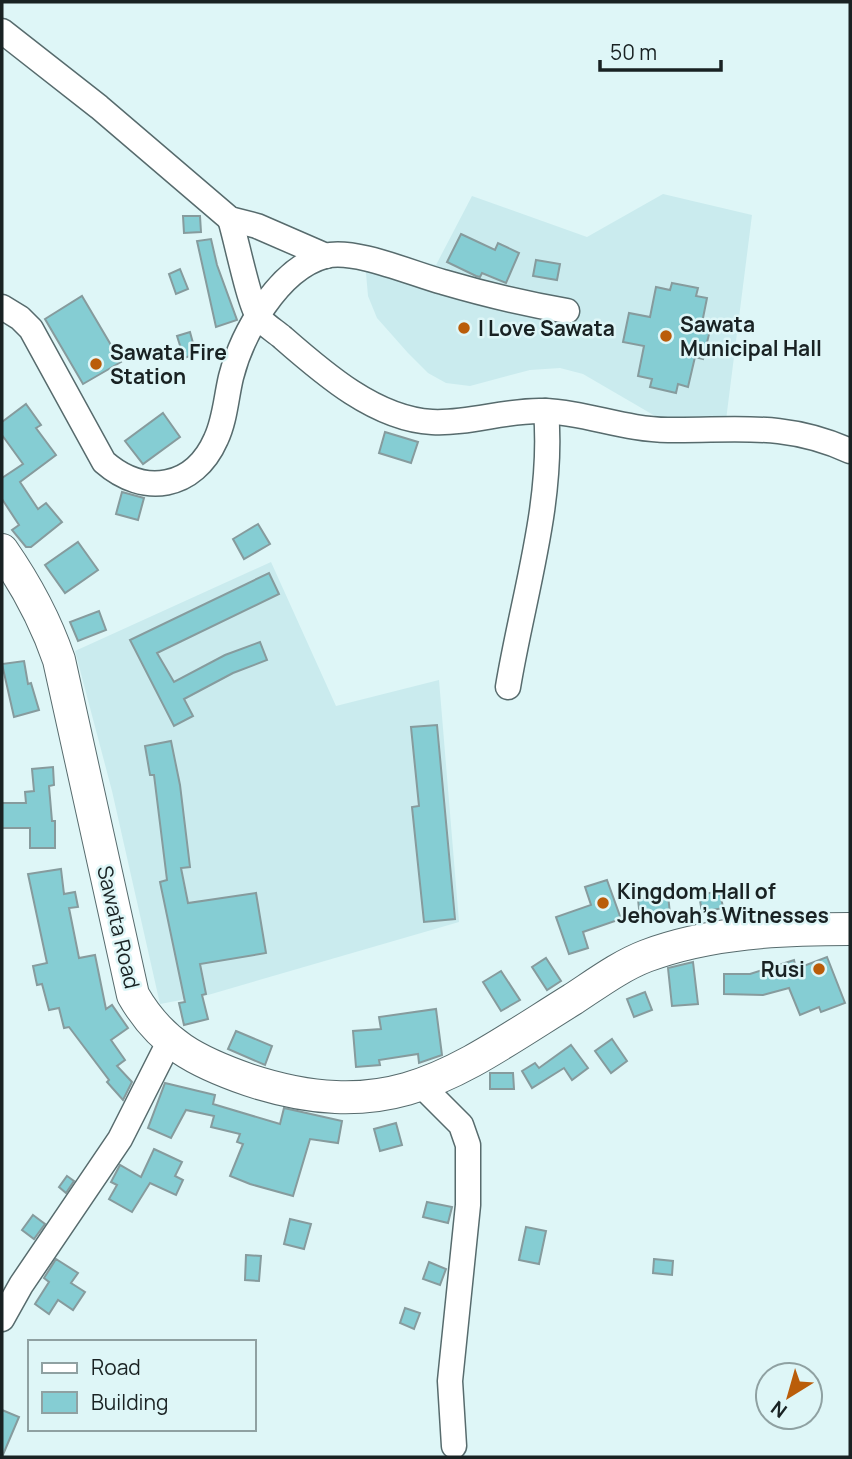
<svg xmlns="http://www.w3.org/2000/svg" width="852" height="1459" viewBox="0 0 852 1459" font-family="Manrope,sans-serif">
<style>
.built{fill:#caebee}
.building{fill:#85cdd3;stroke:#869b9d;stroke-width:2}
.lines{fill:none;stroke-linecap:round;stroke-linejoin:round}
.minor-casing{stroke:#576b6d;stroke-width:27}
.major-casing{stroke:#576b6d;stroke-width:34}
.minor{stroke:#fff;stroke-width:24}
.major{stroke:#fff;stroke-width:32}
.poi-dot{fill:#ba5d0a;stroke:#def6f7;stroke-width:2.5}
.labels{text-anchor:middle;dominant-baseline:central;stroke-width:5;stroke-linejoin:round;paint-order:stroke}
.poi-label{font-size:21px;font-weight:bold;fill:#192223;stroke:#def6f7;text-anchor:start}
.street-label{font-size:21px;fill:#192223;stroke:#def6f7}
</style>
<rect width="100%" height="100%" fill="#def6f7"/>
<!-- built -->
<g class="built">
<path d="M663 194 752 215 726 420H662L583 374 560 368 530 370 470 386 446 383 428 373 408 353 377 318 368 296 366 273 370 248 436 265 472 196 587 237Z"/>
<path d="M271 562 336 706 439 680 459 922 208 995 160 1004 112 791 75 651Z"/>
</g>
<!-- building -->
<g class="building">
<path d="M183 216H200L201 232 184 233Z"/>
<path d="M461 234 495 250 498 243 519 253 506 283 482 273 480 277 476 276 447 262Z"/>
<path d="M211 239 217 265 237 320 216 327 197 241Z"/>
<path d="M536 260 560 264 557 280 533 276Z"/>
<path d="M180 269 188 289 176 294 169 274Z"/>
<path d="M672 283 698 288 696 296 707 298 701 328 710 330 703 359 695 357 688 387 678 384 676 393 650 387 652 379 638 376 644 346 623 342 629 313 650 317 656 287 670 290Z"/>
<path d="M82 296 121 362 83 384 45 319Z"/>
<path d="M190 332 196 354 184 358 177 336Z"/>
<path d="M26 404 41 425 36 428 56 455 20 482 38 509 46 503 62 522 31 547H26L12 530 19 525 2 499V478L23 464 2 435V422Z"/>
<path d="M163 413 180 437 143 464 125 441Z"/>
<path d="M385 432 418 442 411 463 379 453Z"/>
<path d="M122 492 144 498 138 520 116 514Z"/>
<path d="M258 524 270 544 244 559 233 539Z"/>
<path d="M78 542 98 570 65 593 45 565Z"/>
<path d="M269 573 279 594 157 653 174 682 225 655 260 642 267 660 233 673 184 699 193 716 174 726 130 640Z"/>
<path d="M99 611 106 630 78 641 70 622Z"/>
<path d="M24 661 28 684 31 683 39 710 14 717 2 664Z"/>
<path d="M437 725 455 919 424 922 412 807 419 806 411 727Z"/>
<path d="M171 741 180 785 190 867 181 868 188 903 256 893 266 953 200 964 206 994 202 995 208 1019 184 1025 179 1003 185 1002 160 882 167 880 154 775H150L145 746Z"/>
<path d="M53 767 54 785 49 786 52 821H55V848H30V828H2V803H26L25 792 34 791 32 769Z"/>
<path d="M61 869 64 894 75 892 78 907 69 908 79 958 95 955 106 1009 112 1005 128 1028 111 1040 125 1060 117 1066 132 1082 123 1100 107 1082 109 1080 69 1027 64 1028 59 1008 49 1010 42 984 37 985 33 966 47 963 28 874Z"/>
<path d="M607 880 621 919 583 932 588 948 569 954 556 917 591 905 585 887Z"/>
<path d="M720 891 723 908 702 912 699 895Z"/>
<path d="M668 895 670 914 640 918 638 899Z"/>
<path d="M827 957 845 1003 821 1012 819 1007 800 1015 789 988 763 995 724 994V974H750L794 960 796 969Z"/>
<path d="M546 958 561 981 547 990 532 967Z"/>
<path d="M693 962 698 1004 672 1006 668 968Z"/>
<path d="M501 971 520 1000 501 1011 483 982Z"/>
<path d="M645 992 652 1010 634 1017 627 999Z"/>
<path d="M436 1009 442 1055 419 1063 418 1054 379 1060 380 1065 356 1067 353 1031 381 1029 379 1017Z"/>
<path d="M236 1031 272 1046 265 1065 228 1049Z"/>
<path d="M612 1039 627 1061 611 1073 595 1051Z"/>
<path d="M571 1045 588 1068 572 1080 564 1068 532 1088 522 1071 535 1063 539 1068Z"/>
<path d="M490 1073H513L514 1089H490Z"/>
<path d="M165 1083 215 1095 213 1104 280 1124 284 1108 342 1121 338 1143 310 1139 293 1196 250 1184 230 1176 243 1144 237 1142 240 1134 211 1127 214 1116 186 1110 171 1138 148 1128Z"/>
<path d="M396 1123 402 1145 380 1151 374 1129Z"/>
<path d="M154 1149 182 1162 175 1176 183 1180 176 1195 150 1183 132 1212 109 1199 117 1185 111 1182 120 1165 141 1177Z"/>
<path d="M67 1176 74 1181 66 1193 59 1187Z"/>
<path d="M427 1202 452 1207 448 1223 423 1217Z"/>
<path d="M33 1215 45 1224 34 1239 22 1230Z"/>
<path d="M290 1219 311 1224 304 1249 284 1244Z"/>
<path d="M526 1227 546 1231 539 1264 519 1260Z"/>
<path d="M246 1255 261 1256 259 1281 245 1280Z"/>
<path d="M56 1259 78 1273 71 1283 85 1292 73 1310 58 1300 49 1314 35 1304 49 1282 44 1278Z"/>
<path d="M654 1259 673 1261 672 1275 653 1273Z"/>
<path d="M429 1262 446 1269 440 1285 423 1279Z"/>
<path d="M405 1308 420 1313 414 1329 400 1323Z"/>
<path d="M2 1410 19 1417 2 1457Z"/>
</g>
<g class="lines">
<!-- minor casing -->
<g class="minor-casing">
<g id="minor">
<path d="M2 31 99 107 230 219 257 226 326 256"/>
<path d="M230 219C236 238 249 303 258 316 263 324 275 331 282 337 322 372 375 419 432 422 469 424 505 410 542 411 585 412 625 430 668 430 736 431 784 421 850 451"/>
<path d="M2 307 20 318 31 329 104 462C144 497 194 489 216 439 225 420 226 398 231 377 242 334 278 269 325 256 354 248 413 274 443 282 484 294 525 304 567 311"/>
<path d="M508 687C523 596 554 503 546 411"/>
<path d="M422 1086 461 1125 468 1145V1205L450 1381 454 1446"/>
<path d="M2 1319 21 1285 120 1139 169 1042"/>
</g>
</g>
<!-- major casing -->
<g class="major-casing">
<path id="major" d="M2 550C27 586 45 619 59 660L133 995C161 1044 197 1062 249 1080 393 1127 457 1071 573 999 596 984 620 966 646 956 710 932 782 929 850 929"/>
</g>
<!-- minor -->
<use href="#minor" class="minor"/>
<!-- major -->
<use href="#major" class="major"/>
</g>
<!-- markers -->
<g class="poi-dot">
<circle cx="464" cy="328" r="7"/>
<circle cx="666" cy="336" r="7"/>
<circle cx="96" cy="364" r="7"/>
<circle cx="603" cy="903" r="7"/>
<circle cx="819" cy="969" r="7"/>
</g>
<g class="labels">
<!-- poi labels -->
<g class="poi-label">
<text x="680" y="324">Sawata<tspan x="680" dy="24">Municipal Hall</tspan></text>
<text x="478" y="328">I Love Sawata</text>
<text x="110" y="352">Sawata Fire<tspan x="110" dy="24">Station</tspan></text>
<text x="617" y="891">Kingdom Hall of<tspan x="617" dy="24">Jehovah's Witnesses</tspan></text>
<text x="805" y="969" text-anchor="end">Rusi</text>
</g>
<!-- street labels -->
<g class="street-label">
<text transform="translate(119 927) rotate(77)">Sawata Road</text>
</g>
</g>
<!-- border -->
<rect width="852" height="1459" fill="none" stroke="#192223" stroke-width="7"/>
<!-- legend -->
<rect x="28" y="1340" width="228" height="91" fill="#def6f7" stroke="#8fa1a2" stroke-width="2"/>
<rect x="42" y="1363" width="35" height="10" fill="#ffffff" stroke="#8fa1a2" stroke-width="2"/>
<text x="91" y="1375" font-size="21" fill="#192223">Road</text>
<rect x="42" y="1392" width="35" height="21" fill="#85cdd3" stroke="#8fa1a2" stroke-width="2"/>
<text x="91" y="1410" font-size="21" fill="#192223">Building</text>
<!-- north arrow -->
<g transform="translate(789 1396) rotate(217)"><circle r="33" fill="#def6f7" stroke="#8fa1a2" stroke-width="2"/>
<path d="M0-5L12 26L0 18L-12 26Z" fill="#ba5d0a"/>
<text y="-10" font-size="19" font-weight="bold" text-anchor="middle" fill="#192223">N</text>
</g>
<!-- scale -->
<path d="M600 60v10h121v-10" fill="none" stroke="#192223" stroke-width="3.5"/>
<text x="610" y="60" font-size="21" fill="#192223" stroke="#def6f7" stroke-width="5" paint-order="stroke">50 m</text>
</svg>
